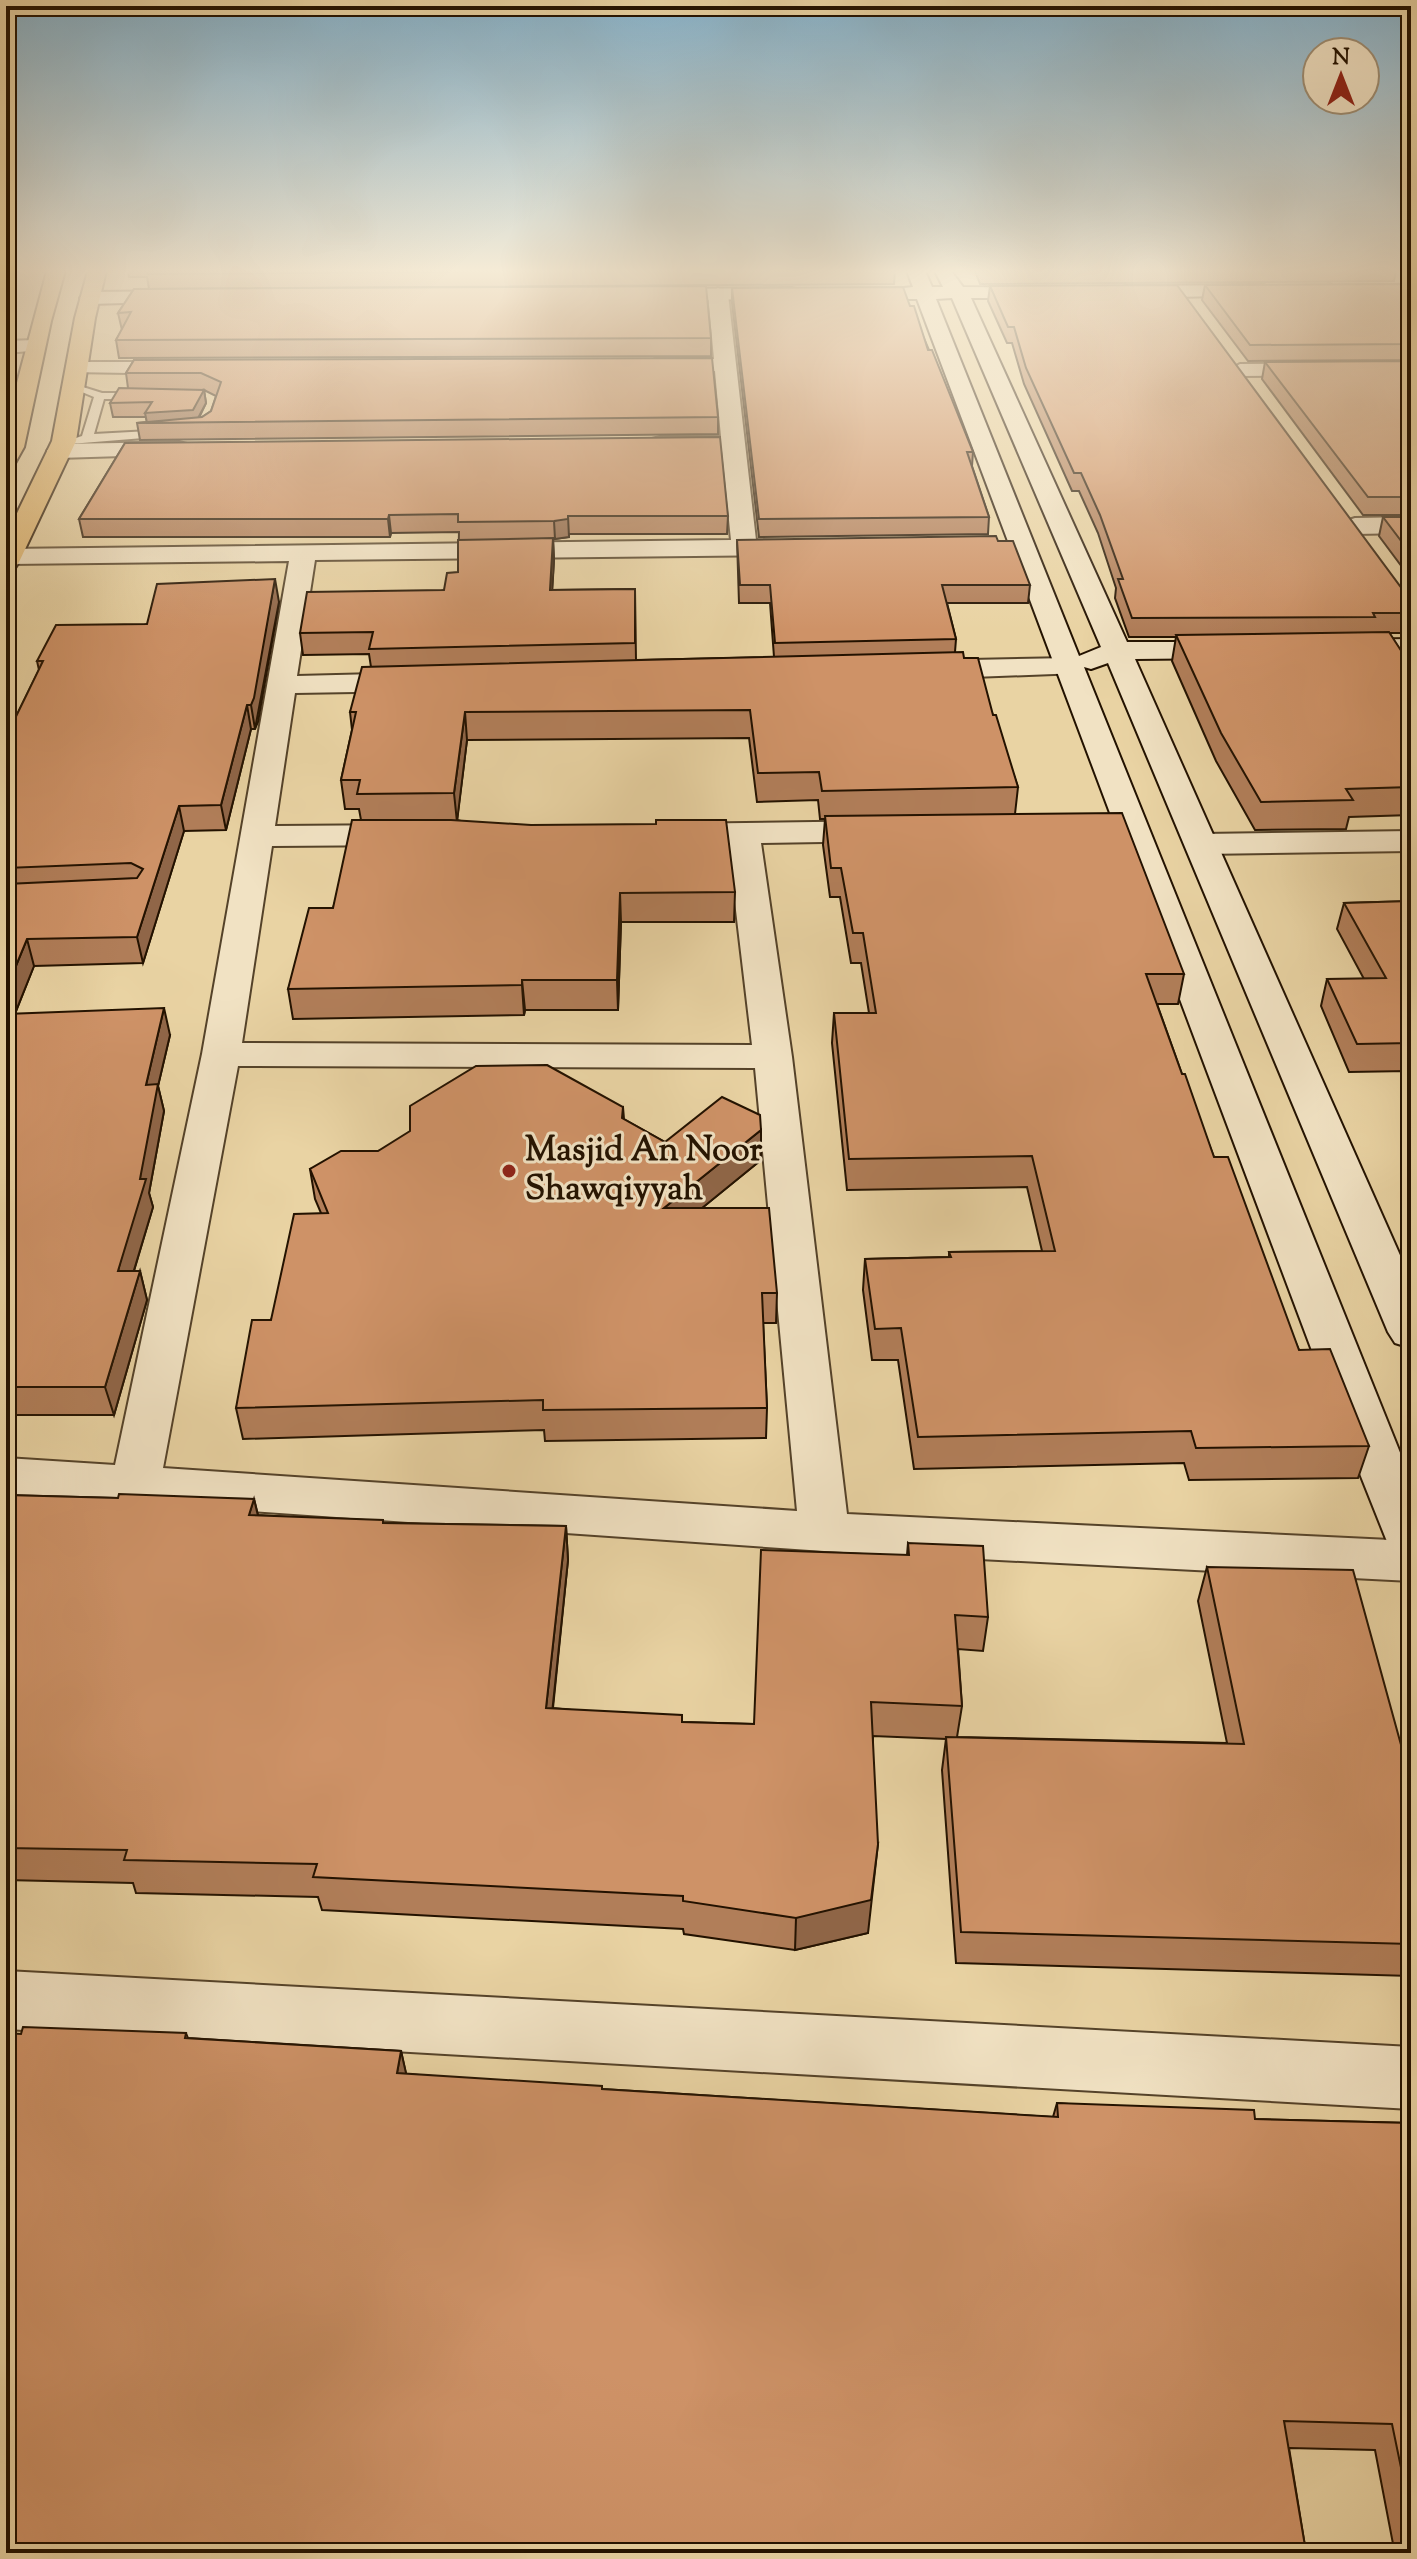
<svg xmlns="http://www.w3.org/2000/svg" width="1417" height="2559" viewBox="0 0 1417 2559" font-family="'Sorts Mill Goudy',serif">
<style>
.lines{fill:none;stroke-linecap:round;stroke-linejoin:round}
.lane-casing{stroke:#544229;stroke-width:4}
.street-casing{stroke:#544229;stroke-width:4}
.secondary-casing{stroke:#231200;stroke-width:4}
.primary-casing{stroke:#231200;stroke-width:4}
.lane{fill:#f1e2c3;fill-rule:evenodd}
.street{fill:#f1e2c3;fill-rule:evenodd}
.secondary{fill:#f1e2c3;fill-rule:evenodd}
.primary{fill:#e4ba72;fill-rule:evenodd}
.wall{fill:#b17e59;stroke:#231200;stroke-width:2;fill-rule:evenodd}
.shaded-wall{fill:#906648;stroke:#231200;stroke-width:2}
.building{fill:#ce9267;stroke:#231200;stroke-width:2}
.poi-dot{fill:#8f2418;stroke:#f1e2c3;stroke-width:3}
.labels{text-anchor:middle;dominant-baseline:central;stroke-width:6;stroke-linejoin:round;paint-order:stroke}
.poi-label{font-size:34px;font-weight:bold;fill:#231200;stroke:#f1e2c3;text-anchor:start}
</style>
<rect width="100%" height="100%" fill="#e9d3a3"/>
<filter id="stains"><feTurbulence type="fractalNoise" baseFrequency=".0025" numOctaves="4"/><feColorMatrix values="0 0 0 0 .2 0 0 0 0 .09 0 0 0 0 .02 0 0 0 .5 -.17"/></filter>
<radialGradient id="worn" r=".72"><stop offset=".6" stop-color="#630" stop-opacity="0"/><stop offset="1" stop-color="#630" stop-opacity=".3"/></radialGradient>
<g class="lines">
<!-- lane casing -->
<g class="lane-casing">
<path id="lane" d="M70 383 102 393H143L148 396 143 399H104L94 434 168 430 174 433 168 436 70 444V440L82 436 94 397 70 387Z"/>
</g>
<!-- street casing -->
<g class="street-casing">
<g id="street">
<path d="M718 288 728 294 756 540 806 542 810 547 806 552 797 555 315 560 297 676 416 673 426 676 431 682 426 688 416 691 295 693 275 826 409 825 421 828 425 835 421 842 409 845 272 846 242 1043 752 1045 728 843 670 844 658 841 654 834 658 827 670 824 885 821 897 824 901 831 897 838 885 841 761 843 792 1057 847 1514 1411 1541V1581L824 1551 6 1494V1458L115 1465 202 1054 289 561 9 564 6 563V549L731 540 722 451H660L652 449 648 444 652 439 660 437H721L715 371H655L644 365 655 359H714L708 294ZM238 1066 755 1068 797 1511 163 1468Z"/>
<path d="M35 340 45 346 42 350 6 353V341Z"/>
<path d="M77 362H190L201 368 190 374 70 372 66 368Z"/>
<path d="M1411 362V374L1240 376 1229 370 1240 364Z"/>
<path d="M179 442 187 444 191 449 187 454 59 458 51 456 47 451 51 446 59 444Z"/>
<path d="M1411 517V533L1355 534 1346 531 1342 526 1346 521 1355 518Z"/>
<path d="M1070 658 1080 661 1084 667 1080 673 921 679 911 676 907 670 911 664 921 661Z"/>
<path d="M1411 831V851L1202 854 1190 851 1185 844 1190 837 1202 834Z"/>
<path d="M6 1971 1411 2047V2109L6 2029Z"/>
</g>
</g>
<!-- secondary casing -->
<g class="secondary-casing">
<g id="secondary">
<path d="M907 271H925L932 287H943L935 271H951L963 287 1055 288 1058 292 1048 298H971L1127 642H1233L1243 644 1247 650 1243 656 1233 658 1135 659 1411 1280V1348L1395 1343 1388 1332 1108 663 1091 669 1084 667 1411 1480V1558L1393 1553 1386 1539 1329 1396 917 299H901L891 293 894 289 913 287ZM952 298 1101 647 1079 656 936 299Z"/>
<path d="M1411 271V283L1333 284 1324 278 1333 272Z"/>
<path d="M1264 285 1274 291 1271 295 1125 298 1115 292 1125 286Z"/>
<path d="M792 288 799 290 802 294 799 298 649 301 639 295 649 289Z"/>
<path d="M188 291 198 297 195 301 90 304 80 298 90 292Z"/>
<path d="M1411 639V655L1337 656 1327 654 1323 648 1327 642 1337 640Z"/>
</g>
</g>
<!-- primary casing -->
<g class="primary-casing">
<g id="primary">
<path d="M47 271H65L51 321 24 447 14 465 6 467V424Z"/>
<path d="M88 271H106L95 318 76 441 19 562 15 568 6 570V536L52 441 75 318Z"/>
</g>
</g>
<!-- lane -->
<use href="#lane" class="lane"/>
<!-- street -->
<use href="#street" class="street"/>
<!-- secondary -->
<use href="#secondary" class="secondary"/>
<!-- primary -->
<use href="#primary" class="primary"/>
</g>
<!-- wall -->
<g class="wall">
<path d="M128 271H895L894 284 149 289 147 277H129Z"/>
<path d="M975 271H1396L1394 281 980 284Z"/>
<path d="M1411 284V360L1248 361 1202 300 1205 285Z"/>
<path d="M990 286 1403 590 1411 592V627H1406L1404 633H1389L1411 666V815L1349 817 1346 829 1255 830 1216 761 1172 661 1176 637H1129L1115 598 1116 588 1098 533 1079 491H1072L1024 384 1012 343H1007L988 301Z"/>
<path d="M732 288 910 306 973 452 972 466 989 517 988 534 759 537 732 303Z"/>
<path d="M134 289 711 338V356L119 358 116 340 122 330 118 313Z"/>
<path d="M134 360 718 417V434L140 440 137 423 147 422 146 417H113L110 403 128 388 126 373ZM204 390 216 396 211 411 202 417 199 418 206 403Z"/>
<path d="M1411 361V515H1363L1262 379 1265 362Z"/>
<path d="M125 443 728 516 727 534H569V537L553 539 554 560 552 590 635 589 636 660 774 657 770 603H739L737 540 998 541 1030 585 1028 603H947L956 639 955 652 964 658 993 715 1018 787 1015 814 1184 974 1178 1004H1157L1182 1074 1214 1157 1299 1350 1369 1446 1358 1478 1189 1480 1184 1463 914 1469 898 1360H872L863 1290 865 1259 949 1257V1252L1042 1251 1027 1187 847 1190 832 1043 834 1013H869L861 963H851L840 897H830L823 845 825 819H820L818 800 757 802 749 738 467 740 457 820 735 892 734 922H621L618 1010H525L524 1015 293 1019 288 989 333 908 361 820 359 809H345L341 780 352 730 350 712 371 667 369 654 303 655 300 633 444 590 458 572 459 532 391 533 390 537H83L79 519Z"/>
<path d="M1383 517H1411V579L1379 536Z"/>
<path d="M279 602 258 722 255 729H251L226 830 184 831 143 963 34 966 15 1014 170 1035 158 1086 164 1111 149 1193 153 1207 134 1271H140L147 1300 114 1415H6V737L39 670 37 661 147 624Z"/>
<path d="M1411 901V1077L1408 1071 1349 1072 1321 1006 1327 979H1364L1337 929 1344 903Z"/>
<path d="M623 1107 624 1119 665 1142 761 1130V1160L702 1208 777 1293 776 1323H763L767 1408 766 1438 545 1441 544 1430 243 1439 236 1408 271 1320 321 1213 315 1199 310 1169 378 1151Z"/>
<path d="M6 1495 118 1498 254 1499 258 1515 384 1523 566 1526 568 1560 553 1708 682 1722 754 1724 907 1555 908 1543 988 1617 983 1651 958 1649 962 1706 957 1737 1227 1743 1198 1601 1207 1567 1403 1752 1411 1753V1976L956 1963 942 1770 946 1739 873 1736 868 1933 795 1950 684 1934 683 1929 322 1910 318 1897 136 1893 133 1883 6 1880Z"/>
<path d="M186 2033 188 2038 401 2051 406 2074 602 2089 1053 2117 1057 2103 1255 2119 1411 2123V2553H6L21 2034ZM1289 2448 1375 2450 1394 2549 1305 2546Z"/>
</g>
<!-- shaded-wall -->
<g class="shaded-wall">
<path d="M204 390 206 403 196 422 147 423 145 413Z"/>
<path d="M389 515 391 533 390 537 388 519Z"/>
<path d="M568 516 569 537 555 539 554 521Z"/>
<path d="M553 538 554 560 551 612 550 590Z"/>
<path d="M275 579 279 602 255 729 251 705Z"/>
<path d="M247 705 251 729 226 830 221 805Z"/>
<path d="M465 712 467 740 457 822 454 793Z"/>
<path d="M179 806 184 831 143 963 137 937Z"/>
<path d="M620 893 621 922 618 1010 617 980Z"/>
<path d="M27 939 34 966 6 1036V990Z"/>
<path d="M522 980 525 1010 524 1015 522 985Z"/>
<path d="M164 1008 170 1035 158 1086 164 1111 149 1193 153 1207 125 1300 118 1271 140 1179 146 1085Z"/>
<path d="M761 1130V1160L664 1239V1208Z"/>
<path d="M140 1271 147 1300 114 1415 105 1387Z"/>
<path d="M254 1499 262 1533 249 1515Z"/>
<path d="M566 1526 568 1560 549 1742 546 1708Z"/>
<path d="M878 1844 868 1933 795 1950 796 1918Z"/>
<path d="M401 2051 408 2082 397 2073Z"/>
</g>
<!-- building -->
<g class="building">
<path d="M148 271H584L147 274Z"/>
<path d="M1411 284V344L1250 345 1205 285Z"/>
<path d="M1177 285 1403 590 1411 592V608H1406L1409 613H1373L1375 617 1132 618 1118 579H1123L1100 515 1081 473H1074L1026 368 1014 327H1008L990 286Z"/>
<path d="M706 286 711 338 116 340 131 312 118 313 134 289Z"/>
<path d="M903 287 910 306H914L928 350H932L973 452H967L989 517 759 519 732 288Z"/>
<path d="M712 358 718 417 137 423 202 417 211 411 221 382 201 373H126L134 360Z"/>
<path d="M1411 361V497H1368L1265 362Z"/>
<path d="M119 388 204 390 193 410 145 413 152 402 110 403Z"/>
<path d="M720 437 728 516H568V519L554 521 458 522V514L389 515 388 519H79L125 443Z"/>
<path d="M1383 517H1411V554Z"/>
<path d="M996 536 998 541H1013L1030 585H942L956 639 775 643 770 585H740L737 540Z"/>
<path d="M553 538 550 590 635 589V643L369 649 373 632 300 633 307 592 444 590 447 573 458 572V540Z"/>
<path d="M275 579 254 698 251 705H247L221 805 179 806 137 937 27 939 6 990V884L137 878 143 869 131 863 6 868V737L43 661H37L56 625 147 624 157 584Z"/>
<path d="M1389 632 1411 666V787L1346 789 1353 800 1261 802 1221 733 1176 635Z"/>
<path d="M963 652 964 658H978L993 715H996L1018 787 822 791 819 772 758 773 750 710 465 712 454 793 357 794 360 780H341L356 712H350L362 667Z"/>
<path d="M1122 813 1184 974H1146L1182 1074H1185L1214 1157H1228L1299 1350 1330 1349 1369 1446 1196 1448 1191 1431 918 1437 901 1328 875 1329 865 1259 951 1257 949 1252 1055 1251 1032 1156 849 1159 834 1013H876L863 933H853L841 868H831L825 816Z"/>
<path d="M352 820H451L531 825 656 824V820H726L735 892 620 893 617 980H522V985L288 989 309 908H333Z"/>
<path d="M1411 901V1043L1357 1044 1327 979 1386 978 1344 903Z"/>
<path d="M164 1008 146 1085 158 1084 140 1179H146L118 1271H140L105 1387H6V1014Z"/>
<path d="M547 1065 623 1107 622 1118 665 1142 722 1097 760 1115 761 1130 664 1208H769L777 1293H762L767 1408 543 1410V1400L236 1408 252 1320H271L294 1214 328 1213 310 1169 341 1151H378L410 1131V1106L476 1066Z"/>
<path d="M119 1494 254 1499 249 1515 383 1520V1523L566 1526 546 1708 682 1715V1722L754 1724 761 1550 909 1555 908 1543 983 1546 988 1617 955 1615 962 1706 871 1702 878 1844 871 1900 796 1918 683 1901V1896L313 1877 317 1864 124 1860 127 1850 6 1848V1495L118 1498Z"/>
<path d="M1207 1567 1353 1570 1403 1752 1411 1753V1944L961 1932 946 1737 1244 1744Z"/>
<path d="M23 2027 186 2033 185 2038 401 2051 397 2073 602 2086V2089L1058 2117 1057 2103 1254 2110 1255 2119 1411 2123V2516L1392 2424 1284 2421 1305 2546 1411 2549V2553H6V2033L21 2034Z"/>
</g>
<!-- sky -->
<linearGradient id="sky" x2="0" y2="1"><stop stop-color="#87b5cf"/><stop offset="0.43" stop-color="#f5ebd6"/><stop offset="1" stop-color="#f5ebd6" stop-opacity="0"/></linearGradient>
<rect width="1417" height="630" fill="url(#sky)"/>
<!-- markers -->
<circle class="poi-dot" cx="509" cy="1171" r="8"/>
<g class="labels">
<!-- poi labels -->
<g class="poi-label">
<text x="525" y="1151">Masjid An Noor<tspan x="525" dy="39">Shawqiyyah</tspan></text>
</g>
</g>
<!-- margin -->
<rect width="1417" height="2559" fill="none" stroke="#e9d3a3" stroke-width="32"/>
<rect x="8" y="8" width="1401" height="2543" fill="none" stroke="#231200" stroke-width="4"/>
<rect x="16" y="16" width="1385" height="2527" fill="none" stroke="#231200" stroke-width="2"/>
<!-- north arrow -->
<g transform="translate(1341 76)"><circle r="38" fill="#f1e2c3" stroke="#9f8f75" stroke-width="2"/>
<path d="M0-6L14 30L0 20L-14 30Z" fill="#8f2418"/>
<text y="-12" font-size="22" font-weight="bold" text-anchor="middle" fill="#231200">N</text>
</g>
<rect width="100%" height="100%" filter="url(#stains)"/>
<rect width="100%" height="100%" fill="url(#worn)"/>
</svg>
